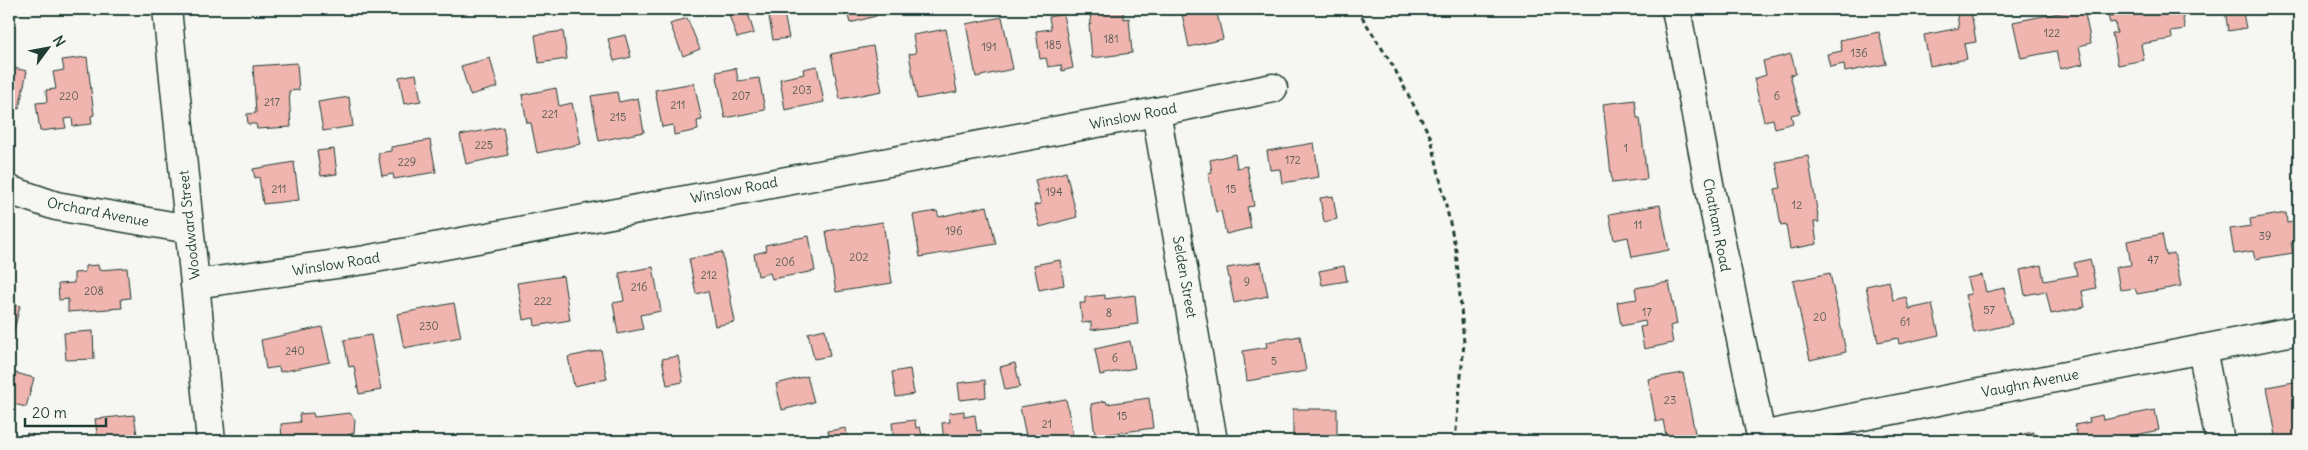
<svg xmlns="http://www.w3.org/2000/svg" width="2308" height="450" viewBox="0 0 2308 450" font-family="Delius,sans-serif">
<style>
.building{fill:#f0b5af;stroke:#1f3d34}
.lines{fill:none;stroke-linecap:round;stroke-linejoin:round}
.minor-casing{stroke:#1f3d34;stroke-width:31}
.tertiary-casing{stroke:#1f3d34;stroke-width:31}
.path{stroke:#1f3d34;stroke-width:3;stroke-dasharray:5 4;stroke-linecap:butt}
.minor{stroke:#f6f6f2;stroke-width:28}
.tertiary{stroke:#f6f6f2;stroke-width:28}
.labels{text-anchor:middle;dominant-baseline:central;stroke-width:4;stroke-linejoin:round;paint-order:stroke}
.number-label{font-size:11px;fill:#535b53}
.street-label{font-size:14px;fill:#1f3d34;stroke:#f6f6f2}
</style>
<rect width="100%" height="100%" fill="#f6f6f2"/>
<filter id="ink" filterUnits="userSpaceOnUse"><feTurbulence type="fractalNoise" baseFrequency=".02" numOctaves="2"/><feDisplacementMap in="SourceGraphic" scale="10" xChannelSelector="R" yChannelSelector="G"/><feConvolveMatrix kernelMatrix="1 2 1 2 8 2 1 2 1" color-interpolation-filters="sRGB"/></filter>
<g filter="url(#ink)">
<!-- building -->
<g class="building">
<path d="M846 9H874L876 16 850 23Z"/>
<path d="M1181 9H1216L1223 39 1189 47Z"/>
<path d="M2079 9H2084L2091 43 2079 46 2083 64 2060 69 2056 51 2021 58 2013 22Z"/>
<path d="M2112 9H2181L2185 29 2171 31 2172 39 2141 44 2144 60 2118 65 2112 33H2117L2115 22 2110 23 2108 16 2113 15Z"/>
<path d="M2225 9H2266L2243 13 2246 28 2228 31Z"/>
<path d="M747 10 754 33 737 38 729 15Z"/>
<path d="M1123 10 1124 19 1129 18 1132 53 1092 58 1089 24H1091L1090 14Z"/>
<path d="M1971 11 1976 42 1964 44 1967 59 1930 66 1924 35 1959 28 1957 14Z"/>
<path d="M784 14 789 38 773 40 769 17Z"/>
<path d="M1063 14 1073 68 1062 71 1061 65 1048 67 1046 58 1040 59 1036 31 1051 29 1049 17Z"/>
<path d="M1002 17 1013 69 976 77 966 24Z"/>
<path d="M687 18 700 49 683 56 670 24Z"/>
<path d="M946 29 957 92 917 99 909 54 916 53 913 35Z"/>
<path d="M563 31 567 59 539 63 535 35Z"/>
<path d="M1879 32 1886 64 1845 72 1844 64 1830 67 1827 54 1842 51 1840 40Z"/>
<path d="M625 35 631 57 614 61 608 39Z"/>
<path d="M873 46 882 91 840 99 831 54Z"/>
<path d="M1791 54 1796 74 1790 75 1800 113 1791 115 1793 123 1775 128 1773 119 1764 121 1754 79 1766 75 1763 61Z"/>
<path d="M87 57 94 115 91 116 92 124 73 126 72 118 64 119 66 128 40 131 36 103 47 102 46 90 56 89 53 72 64 70 62 60Z"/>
<path d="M490 58 498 87 470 95 461 66Z"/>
<path d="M297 63 299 90 289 91 291 127 257 129 256 124H248L247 114 256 113 253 66Z"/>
<path d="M817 66 824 102 785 110 780 79 804 74 803 69Z"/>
<path d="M9 67 27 71 19 109 9 107Z"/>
<path d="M736 68 738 81 759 78 765 110 725 118 716 72Z"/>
<path d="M416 74 421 101 404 104 399 77Z"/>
<path d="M694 83 702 120 697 121 698 130 674 135 673 125 662 127 655 90Z"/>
<path d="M556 88 559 106 572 103 581 144 537 153 531 123H527L522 95Z"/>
<path d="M617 92 619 102 638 98 644 132 599 141 591 96Z"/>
<path d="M349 97 353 126 323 131 318 102Z"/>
<path d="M1635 100 1637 118H1640L1647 179 1612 183 1603 104Z"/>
<path d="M503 127 508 155 466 164 460 135Z"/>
<path d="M430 140 436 172 394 179 393 174 382 176 378 153 391 151V147Z"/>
<path d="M1314 143 1319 177 1282 183 1280 169 1270 170 1267 151Z"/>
<path d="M334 149 337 174 321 176 317 151Z"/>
<path d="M1235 154 1237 168 1247 166 1254 206 1247 207 1251 228 1226 234 1221 211 1216 212 1208 173 1212 172 1210 160Z"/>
<path d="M1808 156 1819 222H1814L1817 244 1790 249 1786 225 1781 226 1775 189 1781 188 1776 162Z"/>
<path d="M294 162 299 200 263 204 259 177 255 178 253 169Z"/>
<path d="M1066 172 1077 217 1040 227 1034 205 1041 204 1035 180Z"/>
<path d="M1333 196 1337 219 1324 222 1320 198Z"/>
<path d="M1660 205 1669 250 1632 257 1628 237 1614 240 1609 214Z"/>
<path d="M987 206 996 244 920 257 913 215 937 211 939 217Z"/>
<path d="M2286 213 2287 223 2299 221V242L2291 243 2293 253 2255 259 2253 251 2234 254 2230 229 2251 226 2250 219Z"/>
<path d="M883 222 892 283 836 292 826 231Z"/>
<path d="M2162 234 2166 255 2174 253 2181 286 2137 294 2135 288 2120 290 2116 267 2131 265 2127 241Z"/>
<path d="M809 236 815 271 772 279 770 273 758 276 754 254 766 251 765 245Z"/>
<path d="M722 252 735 322 715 326 708 291 696 294 689 259Z"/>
<path d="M2090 259 2096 288 2082 291 2085 307 2051 314 2046 291 2025 295 2020 270 2041 265 2044 281 2077 275 2074 263Z"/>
<path d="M1060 260 1064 285 1039 290 1034 265Z"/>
<path d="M1261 262 1268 296 1234 303 1227 268Z"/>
<path d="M98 265 99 270 127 268 130 298 121 299 122 308 68 312V299L59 300 58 284 74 283V273L85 272V266Z"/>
<path d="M1344 266 1347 281 1322 285 1319 271Z"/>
<path d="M653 267 661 311 640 315 643 329 618 334 613 303 624 301 619 273Z"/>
<path d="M1830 273 1846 352 1810 360 1793 281Z"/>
<path d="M1982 275 1986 292 2004 288 2012 324 1974 333 1965 295 1971 294 1967 278Z"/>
<path d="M563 276 570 320 535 326 534 318 523 320 517 283Z"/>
<path d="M1889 281 1893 300 1906 297 1909 309 1932 304 1939 335 1899 344 1898 338 1878 342 1866 286Z"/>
<path d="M1669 282 1677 324 1670 326 1673 343 1644 349 1640 327 1646 326 1645 321 1621 326 1617 302 1637 299 1635 288Z"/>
<path d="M1105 295V299L1135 295 1138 324 1091 330V322L1082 323 1080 303H1085V297Z"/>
<path d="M9 303 20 306 13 334 9 333Z"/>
<path d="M454 303 461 337 404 348 397 314Z"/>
<path d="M322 327 330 362 280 372 279 367 266 369 261 340Z"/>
<path d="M825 329 830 356 814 359 808 333Z"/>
<path d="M93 331 94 359 66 360 64 333Z"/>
<path d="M371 335 381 390 359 394 354 366 349 367 344 340Z"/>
<path d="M1300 336 1306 371 1247 381 1243 351 1267 347 1266 342Z"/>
<path d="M1130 341 1135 368 1100 375 1095 349Z"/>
<path d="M601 350 607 379 574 386 568 357Z"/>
<path d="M678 356 683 382 667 385 662 359Z"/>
<path d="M1015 363 1020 387 1005 390 1000 367Z"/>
<path d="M910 369 914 394 896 397 892 372Z"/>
<path d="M9 371 34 378 26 407 14 404 9 424Z"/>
<path d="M1683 373 1696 438 1667 441 1663 420 1656 422 1648 379Z"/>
<path d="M807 376 814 402 782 410 776 384Z"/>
<path d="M985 380 986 397 960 400 958 383Z"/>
<path d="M2299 381V441H2277L2267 387Z"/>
<path d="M1149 398 1153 428 1095 436 1091 404 1106 401 1107 404Z"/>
<path d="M1066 399 1074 441H1027L1020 407Z"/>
<rect x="1293" y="409" width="44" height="32"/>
<path d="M2155 410 2159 430 2131 436 2132 441H2078L2075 425 2090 422 2089 418 2102 415 2103 420Z"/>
<path d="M964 411V417L975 415 977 431 981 430 982 441H944L942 423 950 422 949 413Z"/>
<path d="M313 413 314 417 350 413 355 420 354 433 347 435 348 441H282L281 424 300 422 299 414Z"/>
<path d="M134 415 138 441H98L95 419Z"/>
<path d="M915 420 916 428 920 427 922 435 926 434 927 441H891H894L892 423Z"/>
<path d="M846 428 848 441H830L828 431Z"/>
<path d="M2033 432 2035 441H1992Z"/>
<path d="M27 433 51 441H24Z"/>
</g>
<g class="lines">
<!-- minor casing -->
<g class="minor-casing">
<g id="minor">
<path d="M1676 9 1711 194 1762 441"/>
<path d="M1156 112 1213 441"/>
<path d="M9 190 56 206 189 229"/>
<path d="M195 284 365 260 1156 112 1273 88"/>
<path d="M2202 349 2220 441"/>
<path d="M1761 436 2299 330"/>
</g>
</g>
<!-- tertiary casing -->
<g class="tertiary-casing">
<path id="tertiary" d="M167 9 211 441"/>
</g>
<!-- path -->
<path class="path" d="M1357 9 1393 66 1431 138 1456 250 1464 343 1455 441"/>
<!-- minor -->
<use href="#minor" class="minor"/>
<!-- tertiary -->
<use href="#tertiary" class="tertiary"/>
</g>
</g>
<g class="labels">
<!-- number labels -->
<g class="number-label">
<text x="2052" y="33">122</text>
<text x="1111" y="39">181</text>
<text x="1053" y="45">185</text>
<text x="989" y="47">191</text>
<text x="1859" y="53">136</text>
<text x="802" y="90">203</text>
<text x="69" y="96">220</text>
<text x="741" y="96">207</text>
<text x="1777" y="96">6</text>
<text x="272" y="102">217</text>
<text x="678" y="105">211</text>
<text x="550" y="114">221</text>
<text x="618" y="117">215</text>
<text x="484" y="145">225</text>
<text x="1626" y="148">1</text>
<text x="1293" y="160">172</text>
<text x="407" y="162">229</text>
<text x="279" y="189">211</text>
<text x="1231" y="189">15</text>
<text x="1054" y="192">194</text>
<text x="1797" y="205">12</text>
<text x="1638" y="225">11</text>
<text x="954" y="231">196</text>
<text x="2265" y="236">39</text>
<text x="859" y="257">202</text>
<text x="2153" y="260">47</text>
<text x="785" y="262">206</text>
<text x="709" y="275">212</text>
<text x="1247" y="282">9</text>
<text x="639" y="287">216</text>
<text x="94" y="291">208</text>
<text x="543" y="301">222</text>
<text x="1989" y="310">57</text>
<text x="1647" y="312">17</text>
<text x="1109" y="313">8</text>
<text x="1820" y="317">20</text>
<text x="1905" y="322">61</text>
<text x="429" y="326">230</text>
<text x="295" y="351">240</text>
<text x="1115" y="358">6</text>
<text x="1274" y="361">5</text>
<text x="1670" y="400">23</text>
<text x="1122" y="416">15</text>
<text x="1047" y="424">21</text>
</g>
<!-- street labels -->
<g class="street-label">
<text transform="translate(1133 116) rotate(-11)">Winslow Road</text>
<text transform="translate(734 190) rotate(-11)">Winslow Road</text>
<text transform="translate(98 212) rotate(11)">Orchard Avenue</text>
<text transform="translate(189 225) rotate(-96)">Woodward Street</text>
<text transform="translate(1717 225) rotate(79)">Chatham Road</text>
<text transform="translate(336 264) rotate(-9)">Winslow Road</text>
<text transform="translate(1185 277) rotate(80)">Selden Street</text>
<text transform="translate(2030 383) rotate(-11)">Vaughn Avenue</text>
</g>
</g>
<!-- margin -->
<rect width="2308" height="450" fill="none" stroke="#f6f6f2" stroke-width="30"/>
<rect x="15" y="15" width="2278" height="420" fill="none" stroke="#1f3d34" stroke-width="2" filter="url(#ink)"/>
<!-- north arrow -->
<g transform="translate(48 48) rotate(58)" stroke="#f6f6f2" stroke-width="4" paint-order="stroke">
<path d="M0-4L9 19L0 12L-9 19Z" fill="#1f3d34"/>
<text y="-8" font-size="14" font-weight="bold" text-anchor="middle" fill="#1f3d34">N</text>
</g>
<!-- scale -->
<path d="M25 418v8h81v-8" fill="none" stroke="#1f3d34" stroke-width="2.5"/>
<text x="32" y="418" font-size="15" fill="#1f3d34" stroke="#f6f6f2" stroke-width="4" paint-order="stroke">20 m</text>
</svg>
